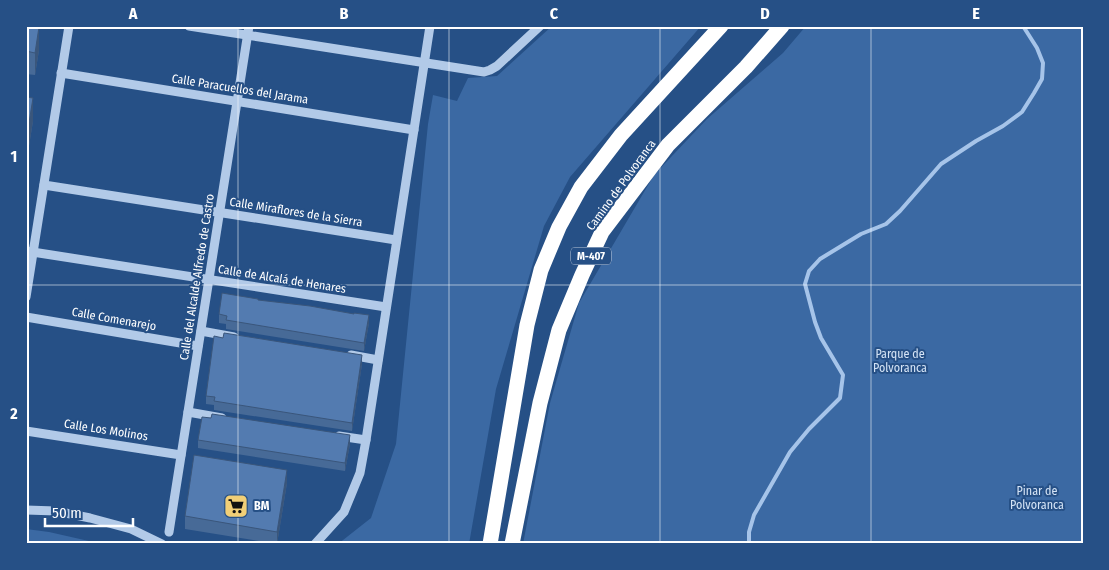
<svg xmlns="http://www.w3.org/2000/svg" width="1109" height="570" viewBox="0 0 1109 570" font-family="'Fira Sans Condensed',sans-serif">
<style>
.green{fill:#3b69a3}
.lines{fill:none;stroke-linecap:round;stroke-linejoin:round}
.stream{stroke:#a6c4e9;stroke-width:4}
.minor{stroke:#b2cae8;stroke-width:9}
.highway{stroke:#fff;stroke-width:15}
.wall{fill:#476a97}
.shaded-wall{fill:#3a567b}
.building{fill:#537bb0;stroke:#3a567b}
.grid{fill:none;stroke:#fff;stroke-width:1;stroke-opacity:0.55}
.labels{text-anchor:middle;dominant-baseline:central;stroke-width:4;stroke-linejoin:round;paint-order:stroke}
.shield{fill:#265086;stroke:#becadb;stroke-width:1}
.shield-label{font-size:11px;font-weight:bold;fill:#fff}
.street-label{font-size:12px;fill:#fff;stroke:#265086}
.park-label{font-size:12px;fill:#d5e4f6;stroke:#265086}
.poi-label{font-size:12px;font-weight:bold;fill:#fff;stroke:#265086;text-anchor:start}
.neatline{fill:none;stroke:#fff;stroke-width:2}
.grid-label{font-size:16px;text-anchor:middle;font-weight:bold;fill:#fff}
</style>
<rect width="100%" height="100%" fill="#265086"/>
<!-- green -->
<g class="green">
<path d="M552 26H701L570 177 544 226 496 389 469 544H338L371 518 396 444 428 124 433 95 457 101 468 78 497 76Z"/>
<path d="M806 26H1083V544H523L550 403 579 303 654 175 707 119 783 53Z"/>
<path d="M26 529 49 532 102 544H26Z"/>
</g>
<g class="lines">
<!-- stream -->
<path class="stream" d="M749 544V532L754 515 790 452 809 429 840 398 843 375 821 338 815 322 805 284 809 271 820 259 861 234 886 224 900 211 941 164 976 141 1003 126 1022 112 1034 93 1042 79 1043 63 1037 48 1023 26"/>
<!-- minor -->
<g class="minor">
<path d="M189 26 484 72 490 70 497 66 540 26"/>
<path d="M61 73 414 130"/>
<path d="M44 185 396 240"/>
<path d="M26 251 386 307"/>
<path d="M26 297 69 26"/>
<path d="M26 317 198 346"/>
<path d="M201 331 234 337"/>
<path d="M351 355 378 360"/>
<path d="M188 412 222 418"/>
<path d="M26 431 181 455"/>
<path d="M339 436 366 440"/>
<path d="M26 510 56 511 90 518 131 529 162 544"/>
<path d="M169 532 249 26"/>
<path d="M315 544 344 512 360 473 366 440 430 26"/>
</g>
<!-- highway -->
<g class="highway">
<path d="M490 544 527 325 541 270 559 227 581 187 621 135 721 26"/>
<path d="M512 544 540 403 559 330 582 275 602 232 668 145 746 67 782 26"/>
</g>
</g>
<!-- wall -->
<g class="wall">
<path d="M26 26 39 50 35 75 26 74Z"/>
<path d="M26 97 33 121 28 152H26Z"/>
<path d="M258 300 369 323 364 351 226 329V324L219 323V314Z"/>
<path d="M362 364 352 431 214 410V405L206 404V396Z"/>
<path d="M198 440 350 444 345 471 198 448Z"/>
<path d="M287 483 277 544 185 529V516Z"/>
</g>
<!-- shaded-wall -->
<g class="shaded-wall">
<path d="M39 27V50L35 75V53Z"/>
<path d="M33 98V121L28 152V129Z"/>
<path d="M369 315V323L364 351V343Z"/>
<path d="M362 355V364L352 431V423Z"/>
<path d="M350 435V444L345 471V463Z"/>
<path d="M287 470V483L277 544V532Z"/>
</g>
<!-- building -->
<g class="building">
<path d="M26 26 39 27 35 53 26 51Z"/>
<path d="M26 97 33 98 28 129H26Z"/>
<path d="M222 293 258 299V300L310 306 354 314V313L369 315 364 343 226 320 227 316 219 314Z"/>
<path d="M224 333 362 355 352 423 214 401 215 397 206 396 214 336 223 338Z"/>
<path d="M212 414 350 435 345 463 198 440 202 417 211 418Z"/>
<path d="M194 455 287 470 277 532 185 516Z"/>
</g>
<!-- grid -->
<path class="grid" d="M238 26V544M449 26V544M660 26V544M871 26V544M26 285H1083"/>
<!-- icons -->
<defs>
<g id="supermarket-square" transform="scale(1.25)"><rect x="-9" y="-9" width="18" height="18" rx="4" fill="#f1cf77" stroke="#265086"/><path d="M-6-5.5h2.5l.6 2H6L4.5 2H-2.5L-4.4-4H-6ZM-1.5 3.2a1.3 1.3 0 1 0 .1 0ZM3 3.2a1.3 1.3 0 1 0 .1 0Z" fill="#111"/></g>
</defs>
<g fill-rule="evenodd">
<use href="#supermarket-square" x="236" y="506"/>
</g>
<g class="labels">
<!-- shield labels -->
<rect class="shield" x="571" y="247.5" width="40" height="17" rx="4"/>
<g class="shield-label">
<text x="591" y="256">M-407</text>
</g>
<!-- street labels -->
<g class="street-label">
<text transform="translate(240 89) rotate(9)">Calle Paracuellos del Jarama</text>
<text transform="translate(621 185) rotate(-54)">Camino de Polvoranca</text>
<text transform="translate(296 212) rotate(9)">Calle Miraflores de la Sierra</text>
<text transform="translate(197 277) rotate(-81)">Calle del Alcalde Alfredo de Castro</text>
<text transform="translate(282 279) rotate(9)">Calle de Alcalá de Henares</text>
<text transform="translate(114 319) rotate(10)">Calle Comenarejo</text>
<text transform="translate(106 430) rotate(9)">Calle Los Molinos</text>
</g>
<!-- park labels -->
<g class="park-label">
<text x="900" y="354">Parque de<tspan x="900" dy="14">Polvoranca</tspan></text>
<text x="1037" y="491">Pinar de<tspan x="1037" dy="14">Polvoranca</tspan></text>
</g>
<!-- poi labels -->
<g class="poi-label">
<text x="254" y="506">BM</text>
</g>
</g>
<!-- border -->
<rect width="1109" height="570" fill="none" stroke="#265086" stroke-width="55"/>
<!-- scale -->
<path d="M45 518v8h88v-8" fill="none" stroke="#ffffff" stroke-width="2.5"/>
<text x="52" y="518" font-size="15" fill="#ffffff" stroke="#265086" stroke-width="4" paint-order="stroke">50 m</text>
<rect x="28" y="28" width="1054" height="514" class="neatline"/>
<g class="grid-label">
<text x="133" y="19">A</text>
<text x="344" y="19">B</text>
<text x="554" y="19">C</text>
<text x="765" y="19">D</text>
<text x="976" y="19">E</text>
<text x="14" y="162">1</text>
<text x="14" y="419">2</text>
</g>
</svg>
